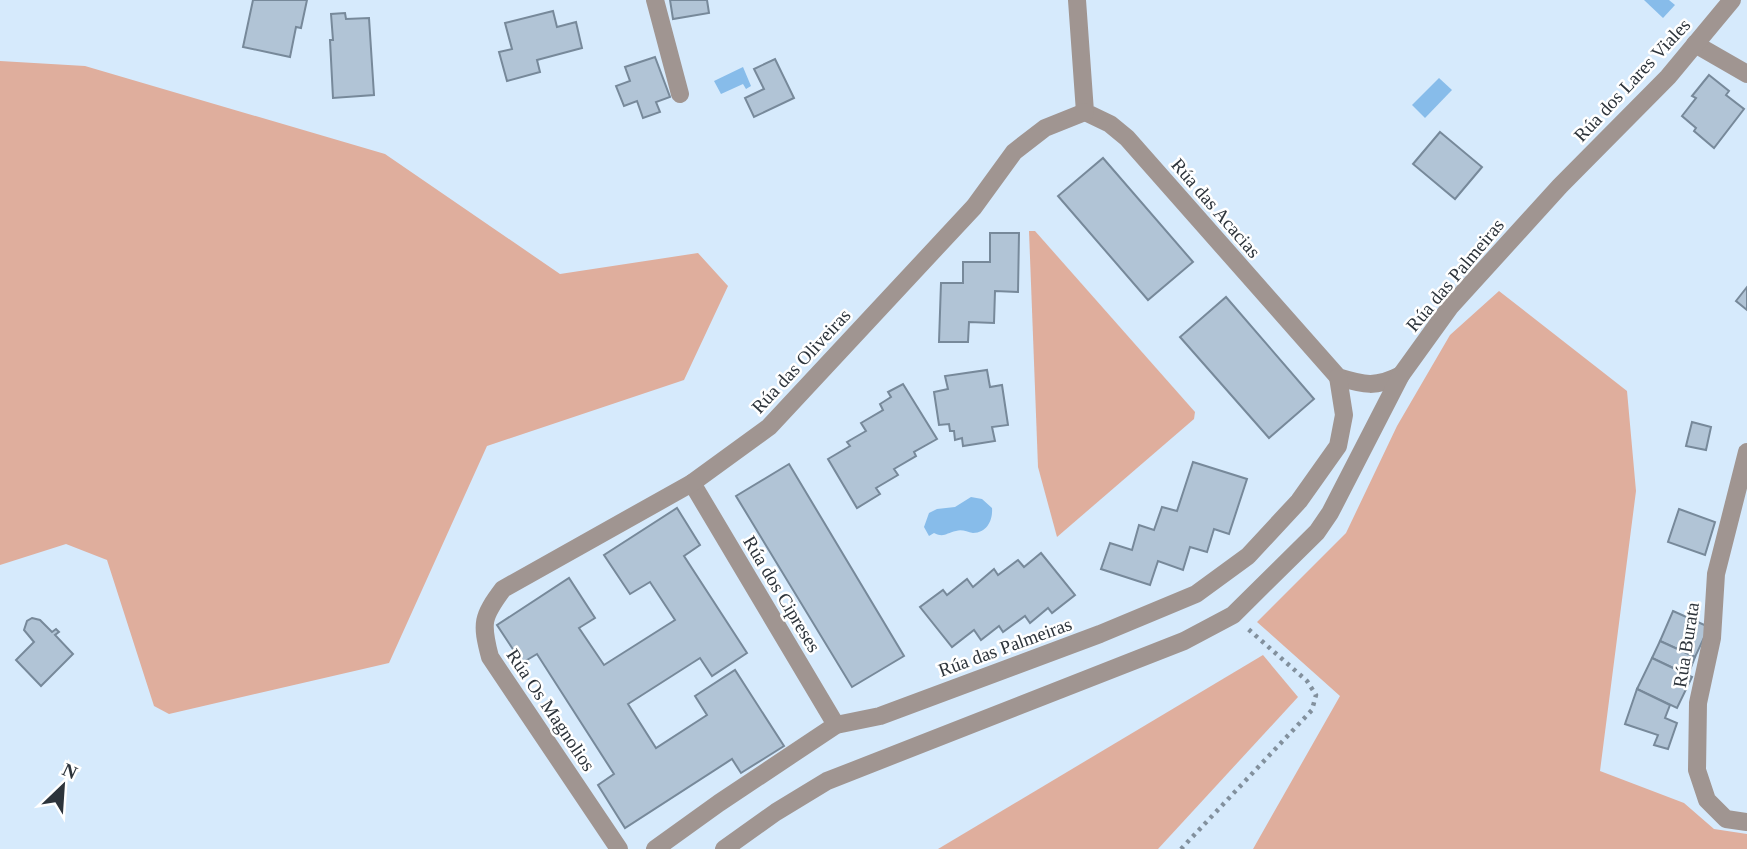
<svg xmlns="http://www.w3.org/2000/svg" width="1747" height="849" viewBox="0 0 1747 849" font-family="'Times New Roman',serif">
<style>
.green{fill:#dfae9d}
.water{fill:#87bcea}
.building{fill:#b1c4d6;stroke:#77899a;stroke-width:2}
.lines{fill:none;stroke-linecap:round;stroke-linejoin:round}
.path{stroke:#82909d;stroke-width:4.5;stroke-dasharray:3.5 5;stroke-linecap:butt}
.minor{stroke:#a09591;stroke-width:18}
.labels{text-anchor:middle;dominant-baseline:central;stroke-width:5;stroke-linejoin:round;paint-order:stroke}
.street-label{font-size:19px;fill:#2d343b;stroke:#fff}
</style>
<rect width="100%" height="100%" fill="#d6eafc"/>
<!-- green -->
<g class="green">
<path d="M0 61 85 66 385 154 560 274 698 253 728 286 684 380 487 446 389 663 169 714 154 706 107 560 66 544 0 565Z"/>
<path d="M1029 231H1035L1195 412 1194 419 1057 537 1038 467Z"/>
<path d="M1499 291 1627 391 1636 491 1600 771 1684 803 1714 829 1747 834V849H1253L1340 696 1257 622 1346 533 1397 426 1450 335Z"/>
<path d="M1263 655 1298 697 1158 849H938Z"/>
</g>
<!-- water -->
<g class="water">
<path d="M1644 0H1669L1675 5 1663 18Z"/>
<path d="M743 67 751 86 746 89 743 84 721 94 714 81Z"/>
<path d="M1439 78 1452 90 1425 118 1412 105Z"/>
<path d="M971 497 982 499 992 508C993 520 987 533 973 533 967 532 962 529 956 531 946 533 944 538 934 533L929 536 924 527 929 513 937 509 955 507Z"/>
</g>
<!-- building -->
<g class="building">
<path d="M253 0H307L301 28 296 27 290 57 243 47Z"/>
<path d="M670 0H707L709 13 673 19Z"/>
<path d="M553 11 557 27 576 22 582 48 537 60 540 72 507 81 499 52 512 49 505 23Z"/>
<path d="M345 13 346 19 369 18 374 95 333 98 330 40H333L331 14Z"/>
<path d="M655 57 670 97 656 102 660 112 643 118 637 101 624 106 616 86 630 81 625 67Z"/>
<path d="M775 59 794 98 754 117 745 98 764 89 754 69Z"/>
<path d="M1709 75 1729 91 1726 95 1744 109 1714 148 1694 131 1696 128 1682 116 1696 98 1692 96Z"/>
<path d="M1440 132 1482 167 1455 199 1413 164Z"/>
<path d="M1103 158 1193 262 1148 300 1058 196Z"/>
<path d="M990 233H1019L1018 292 995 291 994 323 969 322 968 342H939L941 283H963V262H990Z"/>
<path d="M1747 287V310L1736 301Z"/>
<path d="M1226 297 1314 399 1269 438 1180 337Z"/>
<path d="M987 370 990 387 1002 385 1008 425 992 427 995 441 963 446 962 438 955 440 954 431H950L949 424 939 425 934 392 948 389 945 376Z"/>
<path d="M903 384 937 439 914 452 916 456 894 469 898 475 876 488 880 494 857 508 828 459 850 446 847 442 866 431 861 423 883 410 880 404 891 397 888 392Z"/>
<path d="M1692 422 1711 427 1706 450 1686 446Z"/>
<path d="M1193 462 1247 479 1229 534 1214 529 1207 552 1190 547 1183 570 1158 561 1150 585 1101 569 1110 543 1132 550 1139 525 1154 530 1162 507 1177 511Z"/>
<path d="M789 464 904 656 852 687 736 496Z"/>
<path d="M677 508 700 545 684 556 747 653 712 676 700 658 628 704 656 748 707 715 695 696 735 670 784 746 741 773 732 759 625 828 598 785 614 774 537 654 522 663 497 625 569 578 595 618 579 628 604 665 675 620 650 582 630 594 604 555Z"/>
<path d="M1679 509 1715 522 1705 555 1668 542Z"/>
<path d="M1041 553 1075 595 1052 613 1048 608 1030 623 1025 616 1003 632 999 626 981 640 974 630 952 647 920 607 943 590 947 595 967 579 973 587 994 569 998 575 1018 560 1024 567Z"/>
<path d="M1673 611 1709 627 1695 657 1660 641Z"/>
<path d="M32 618 40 620 52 632 56 629 59 632 55 635 73 654 41 686 16 660 34 642 24 630 27 621Z"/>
<path d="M1660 641 1695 657 1688 675 1652 658Z"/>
<path d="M1652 658 1692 677 1677 708 1637 689Z"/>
<path d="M1637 689 1670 705 1665 718 1677 723 1668 749 1654 745 1658 735 1625 724Z"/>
</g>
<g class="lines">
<!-- path -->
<path class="path" d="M1181 849 1312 710 1316 695 1307 681 1247 628"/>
<!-- minor -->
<g class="minor">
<path d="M655 0 680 94"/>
<path d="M1077 0 1085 112 1110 124 1127 138 1338 377C1364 385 1376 388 1401 375"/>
<path d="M1695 44 1747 74"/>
<path d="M1747 452 1716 574 1712 638 1698 703 1697 770 1707 800 1726 819 1747 822"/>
<path d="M692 483 836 725"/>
<path d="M619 849 490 657C481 623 482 617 503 589L692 483 769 427 974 207 1014 152 1045 128 1085 112"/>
<path d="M655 849 719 803 836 725 880 716 1100 634 1196 594 1248 556 1299 501 1338 446 1344 415 1338 377"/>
<path d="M724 849 776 812 827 781 1184 641 1233 615 1317 532 1330 513 1401 375 1450 307 1560 186 1668 77 1732 0"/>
</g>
</g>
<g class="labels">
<!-- street labels -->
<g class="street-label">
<text transform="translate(1632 80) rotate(-47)">Rúa dos Lares Viales</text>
<text transform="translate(1216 208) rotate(49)">Rúa das Acacias</text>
<text transform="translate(1455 275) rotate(-50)">Rúa das Palmeiras</text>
<text transform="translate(801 361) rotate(-47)">Rúa das Oliveiras</text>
<text transform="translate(782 594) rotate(59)">Rúa dos Cipreses</text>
<text transform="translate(1686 645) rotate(-81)">Rúa Burata</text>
<text transform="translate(1005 647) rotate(-20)">Rúa das Palmeiras</text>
<text transform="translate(551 710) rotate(56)">Rúa Os Magnolios</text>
</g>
</g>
<!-- north arrow -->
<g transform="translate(63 786) rotate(25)" stroke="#ffffff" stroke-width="5" paint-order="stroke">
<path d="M0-5L12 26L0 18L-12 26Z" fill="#2d343b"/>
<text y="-10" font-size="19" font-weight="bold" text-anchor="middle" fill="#2d343b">N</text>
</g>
</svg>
